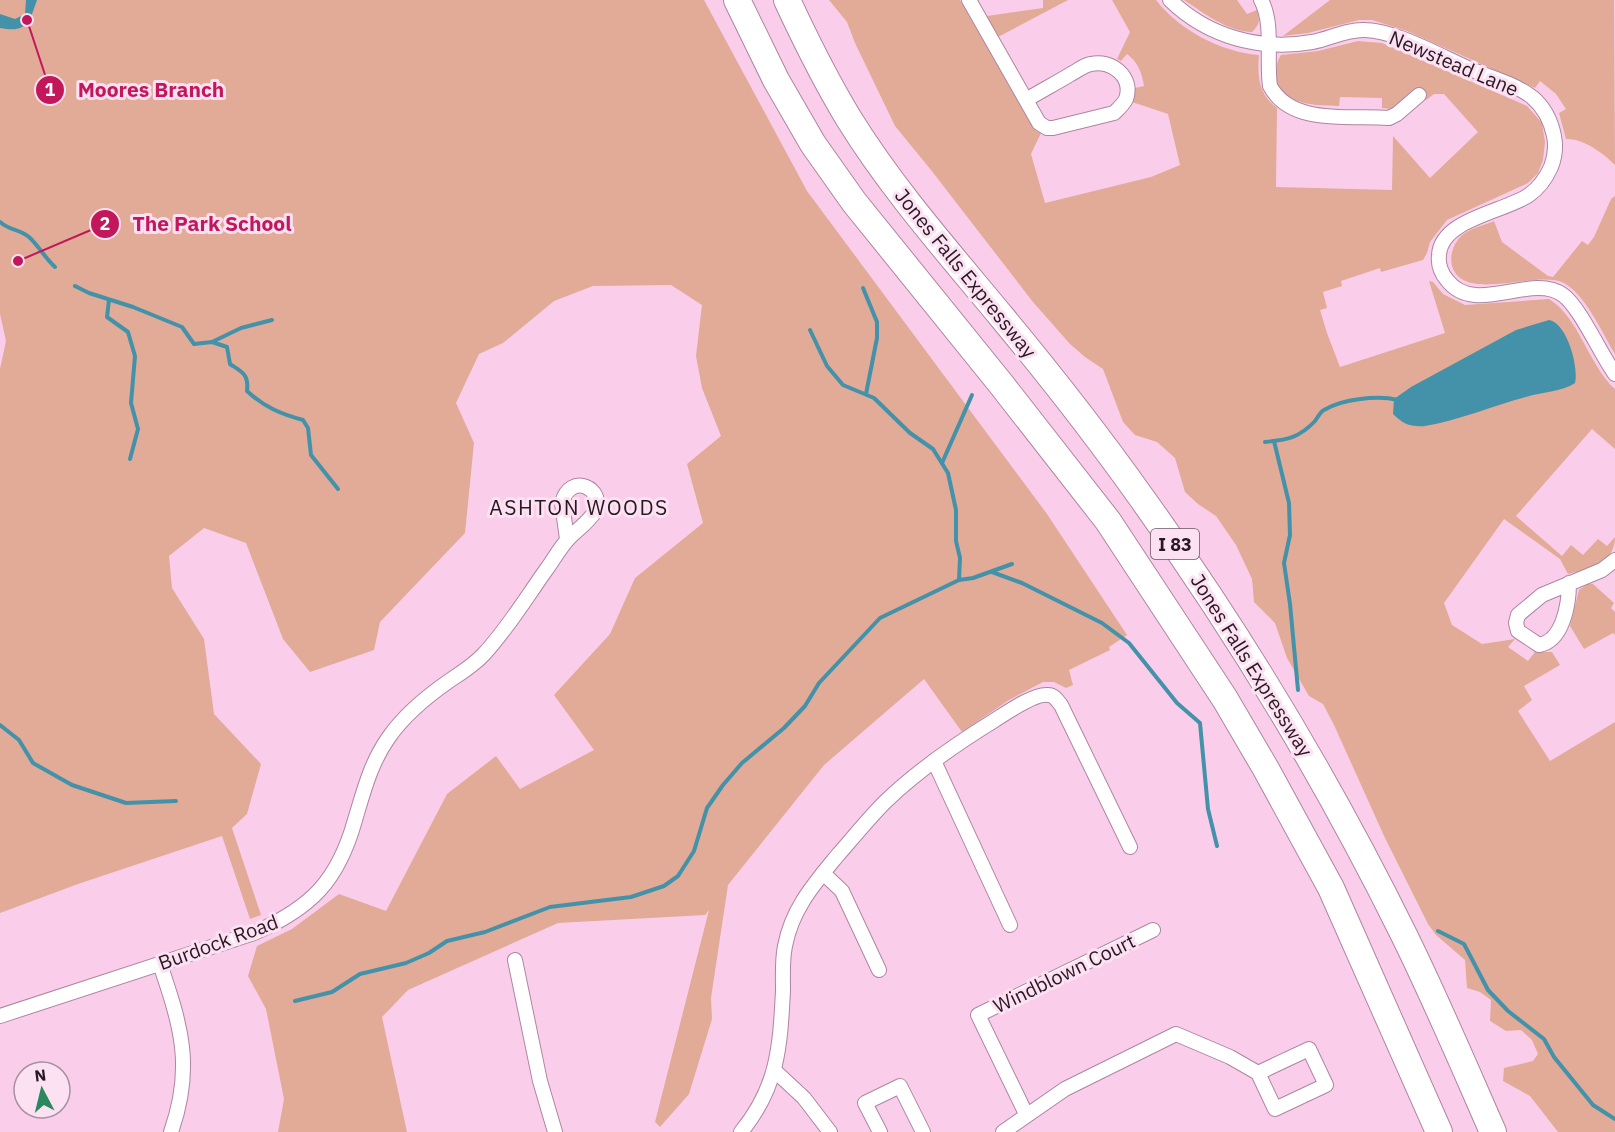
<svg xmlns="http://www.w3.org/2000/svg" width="1615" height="1132" viewBox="0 0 1615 1132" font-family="'IBM Plex Sans',sans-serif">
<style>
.green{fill:#e1ab97}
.water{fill:#4392aa}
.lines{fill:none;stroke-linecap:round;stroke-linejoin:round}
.stream{stroke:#4392aa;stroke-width:4}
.minor-casing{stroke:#ae85a0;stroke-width:16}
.motorway-casing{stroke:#ae85a0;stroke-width:28}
.minor{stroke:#fff;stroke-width:14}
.motorway{stroke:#fff;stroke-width:26}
.labels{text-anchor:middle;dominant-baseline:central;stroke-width:6;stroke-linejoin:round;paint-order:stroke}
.shield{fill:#fce1f2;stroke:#685460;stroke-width:1.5}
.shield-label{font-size:18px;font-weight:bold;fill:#281822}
.street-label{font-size:20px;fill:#281822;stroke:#fce1f2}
.neighbourhood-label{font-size:21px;letter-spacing:1.5px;fill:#281822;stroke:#fce1f2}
.leader{fill:none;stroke:#c2185b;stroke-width:2}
.callout-dot{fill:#c2185b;stroke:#fce1f2;stroke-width:2}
.mark-label{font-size:18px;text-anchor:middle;font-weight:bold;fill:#fff}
.callout-label{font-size:21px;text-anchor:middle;font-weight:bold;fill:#c2185b;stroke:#fce1f2;stroke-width:6;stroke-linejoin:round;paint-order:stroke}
</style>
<rect width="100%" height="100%" fill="#faceea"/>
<!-- green -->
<g class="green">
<path d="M0 0H704L807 191 1047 514 1127 635 1109 647 1110 650 1069 670 1073 685 1066 688 1054 682H1043L1009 700 962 732 924 679 824 765 728 885 711 998 712 1019 689 1094 660 1127 655 1122 709 910 705 915 558 923 408 990 382 1017 407 1132H278L284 1099 266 1009 248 976 257 946 292 929 339 894 386 911 447 794 496 756 520 789 594 750 554 695 610 634 635 578 703 523 687 464 721 436 702 388 696 356 702 305 671 285 593 286 554 301 503 343 479 354 456 403 474 443 465 533 380 622 374 650 310 672 283 639 246 543 204 528 169 556 172 588 204 639 214 714 261 764 247 814 232 828 261 915 250 919 222 836 78 884 0 913V369L6 341 0 314Z"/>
<path d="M829 0H960L1030 122 1036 131 1041 133 1031 154 1045 203 1151 177 1180 165 1168 114 1132 102 1135 88 1144 86C1142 73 1138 62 1127 54L1121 61 1117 59 1130 32 1112 0H1156C1179 30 1221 52 1259 55 1257 76 1259 95 1277 108L1276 187 1392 190 1393 136 1430 178 1478 132 1444 94H1434L1426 100 1418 90 1391 109 1382 108V98L1340 97 1339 106C1317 106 1275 105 1276 73 1277 66 1277 60 1281 55L1318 51 1358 41 1382 43 1527 106 1542 123 1545 142 1543 160 1538 173 1528 183 1447 220 1430 242 1427 253 1423 260 1381 272 1380 268 1341 281 1342 286 1323 292 1327 308 1320 310 1327 333 1340 367 1445 333 1429 281 1433 282 1443 294 1465 305 1549 299C1579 317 1589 366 1615 389V449L1592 429 1516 516 1562 556 1571 545 1583 555 1598 539 1607 546 1615 537C1615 563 1590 569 1568 574L1560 559 1504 519 1444 603 1452 625 1482 644 1515 639 1508 647 1528 661 1535 652H1552L1560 665 1524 686 1532 700 1518 711 1550 761 1615 722V1132H1558L1530 1096 1503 1081 1504 1068 1533 1061 1538 1054 1532 1040 1521 1030 1506 1031 1490 1021 1491 1000 1480 992 1467 988 1465 960 1436 935 1428 924 1385 838 1334 725 1323 704 1309 696 1287 658 1275 623 1254 602 1252 579 1236 545 1216 516 1198 504 1185 492 1175 458 1157 442 1135 435 1123 422 1103 369 1085 357 1070 344 1033 302 931 170 895 126 855 43 847 22Z"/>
<path d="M1043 0H1068L998 37 987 16 1043 8Z"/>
<path d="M1184 0H1237L1247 14 1257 10C1260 21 1260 24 1252 32 1227 31 1205 14 1184 0Z"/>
<path d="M1330 0H1614L1615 165C1603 153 1583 138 1566 139L1559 113 1566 109 1556 94 1540 81 1535 88 1407 31 1372 20H1359L1308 33 1283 36Z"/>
<path d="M1615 196V354C1603 334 1585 294 1564 283 1536 269 1464 304 1452 266 1450 257 1452 247 1458 240 1465 229 1483 226 1494 221L1502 242 1548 276 1553 277 1582 241 1588 245 1594 237 1611 199Z"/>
<path d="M1588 584H1593L1614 603 1611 608 1615 612V635L1613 633 1584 649 1570 626 1579 590Z"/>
</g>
<!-- water -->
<g class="water">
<path d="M26 0H37C29 23 27 33 0 28V14L15 19 25 14Z"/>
<path d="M1549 320C1567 323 1579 367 1575 383 1562 392 1541 392 1526 397 1492 406 1460 420 1425 426 1410 427 1403 424 1393 414L1394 399 1411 387 1516 330Z"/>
</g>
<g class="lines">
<!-- stream -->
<g class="stream">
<path d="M0 222C10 231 18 228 29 237 38 245 45 258 55 267"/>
<path d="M75 286 89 293 133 307 182 327 194 344 212 342 227 347 230 364C242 372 249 374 247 391 264 407 281 414 303 420L308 428 311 455 338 489"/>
<path d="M863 288 877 322V338L866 394"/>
<path d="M109 300 107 317 128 332 135 356 131 403 138 429 130 459"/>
<path d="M810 330 827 366 843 385 874 398 910 433 933 449 948 473 956 510V541L960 558 959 580"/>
<path d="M212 342 241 328 272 320"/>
<path d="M1274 441 1289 503 1290 535 1284 563 1290 604 1298 690"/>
<path d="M1265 442C1287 440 1299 438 1315 421 1318 417 1320 412 1324 410 1342 399 1378 395 1398 400"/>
<path d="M942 463 972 395"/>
<path d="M992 572 1022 583 1102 623 1129 643 1177 703 1200 723 1208 809 1217 846"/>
<path d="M0 725 19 740 33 763 72 785 126 803 176 801"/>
<path d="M1438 931 1464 944 1488 990 1508 1011 1544 1039 1554 1057 1593 1105 1615 1119"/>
<path d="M295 1001 332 992 360 974 406 963 429 953 447 941 485 932 550 907 631 897 664 886 678 876 694 851 707 808 723 785 742 763 784 728 805 706 819 683 880 618 959 580 973 578 1012 564"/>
</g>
<!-- minor casing -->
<g class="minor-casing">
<g id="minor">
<path d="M969 0 1039 123 1047 128H1053L1114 113C1118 109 1123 105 1126 99 1134 77 1111 59 1091 64 1084 65 1077 71 1071 74 1056 83 1041 91 1026 100"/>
<path d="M1170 0C1208 37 1260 51 1312 42 1329 39 1347 29 1365 30 1397 31 1440 56 1470 69 1490 77 1515 84 1532 97 1544 107 1551 121 1554 136 1556 146 1555 157 1551 167 1546 178 1539 188 1529 195 1504 212 1441 219 1439 255 1438 264 1441 273 1447 280 1475 317 1531 272 1563 295 1580 307 1601 355 1615 374"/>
<path d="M1261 0C1274 24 1266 59 1270 86 1291 126 1351 115 1389 118L1397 114 1419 95"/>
<path d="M1569 583C1569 604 1563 641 1539 645L1518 631 1516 623 1518 615 1542 595 1602 570 1615 560"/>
<path d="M934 761 1010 925"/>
<path d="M823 873 842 891 879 970"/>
<path d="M515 960 540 1081 555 1132"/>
<path d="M160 964C181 1026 194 1067 171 1132"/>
<path d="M0 1016 254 933C311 908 338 881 355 820 364 790 371 762 389 737 405 714 426 697 449 681 461 673 474 665 484 654 508 628 526 598 546 570 554 559 561 546 570 537 578 529 590 521 595 511 606 489 570 471 562 503L567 539"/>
<path d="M775 1071 804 1098 830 1132"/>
<path d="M1026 1114 978 1015 1153 930"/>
<path d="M741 1132C778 1087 780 1047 783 991 783 976 782 960 785 946 792 909 814 884 837 856 853 838 868 819 885 802 918 770 956 744 995 720 1006 713 1035 693 1048 695 1054 695 1057 700 1061 705L1130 847"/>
<path d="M880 1132 865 1103 900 1086 923 1132"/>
<path d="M1003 1132 1065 1089 1176 1034 1230 1057 1258 1073 1275 1109 1326 1085 1309 1049 1258 1073"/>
</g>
</g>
<!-- motorway casing -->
<g class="motorway-casing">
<g id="motorway">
<path d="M737 0 776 80 813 144 854 202 1001 384 1108 521 1225 699 1266 769 1331 888 1439 1132"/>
<path d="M787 0C806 41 826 81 849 119 893 190 949 253 1001 316 1050 375 1097 435 1141 497 1241 636 1329 783 1404 935 1436 1000 1464 1066 1493 1132"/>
</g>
</g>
<!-- minor -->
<use href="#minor" class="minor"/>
<!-- motorway -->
<use href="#motorway" class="motorway"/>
</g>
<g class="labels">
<!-- shield labels -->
<rect class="shield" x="1151" y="529" width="48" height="30" rx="4.5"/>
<g class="shield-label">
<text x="1175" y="544">I 83</text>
</g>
<!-- street labels -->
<g class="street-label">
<text transform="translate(1454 63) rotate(23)">Newstead Lane</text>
<text transform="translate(966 273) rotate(51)">Jones Falls Expressway</text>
<text transform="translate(1252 665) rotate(58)">Jones Falls Expressway</text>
<text transform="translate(218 942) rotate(-20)">Burdock Road</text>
<text transform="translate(1064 973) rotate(-26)">Windblown Court</text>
</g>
<!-- neighbourhood labels -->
<g class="neighbourhood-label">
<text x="579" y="507">ASHTON WOODS</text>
</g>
</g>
<!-- callouts -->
<path class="leader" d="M27 20L50 90M18 261L105 224"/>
<g class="callout-dot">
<circle cx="27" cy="20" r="6"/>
<circle cx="18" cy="261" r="6"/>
<circle cx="50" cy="90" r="15"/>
<circle cx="105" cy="224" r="15"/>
</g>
<g class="mark-label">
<text x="50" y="96">1</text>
<text x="105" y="230">2</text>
</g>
<g class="callout-label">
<text x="151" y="97">Moores Branch</text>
<text x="212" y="231">The Park School</text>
</g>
<!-- north arrow -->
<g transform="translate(42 1090) rotate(353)"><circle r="28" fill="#fce1f2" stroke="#a7919f" stroke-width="1.5"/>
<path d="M0-4.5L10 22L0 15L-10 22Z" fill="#2b885e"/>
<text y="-9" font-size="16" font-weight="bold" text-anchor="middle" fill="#281822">N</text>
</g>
</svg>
